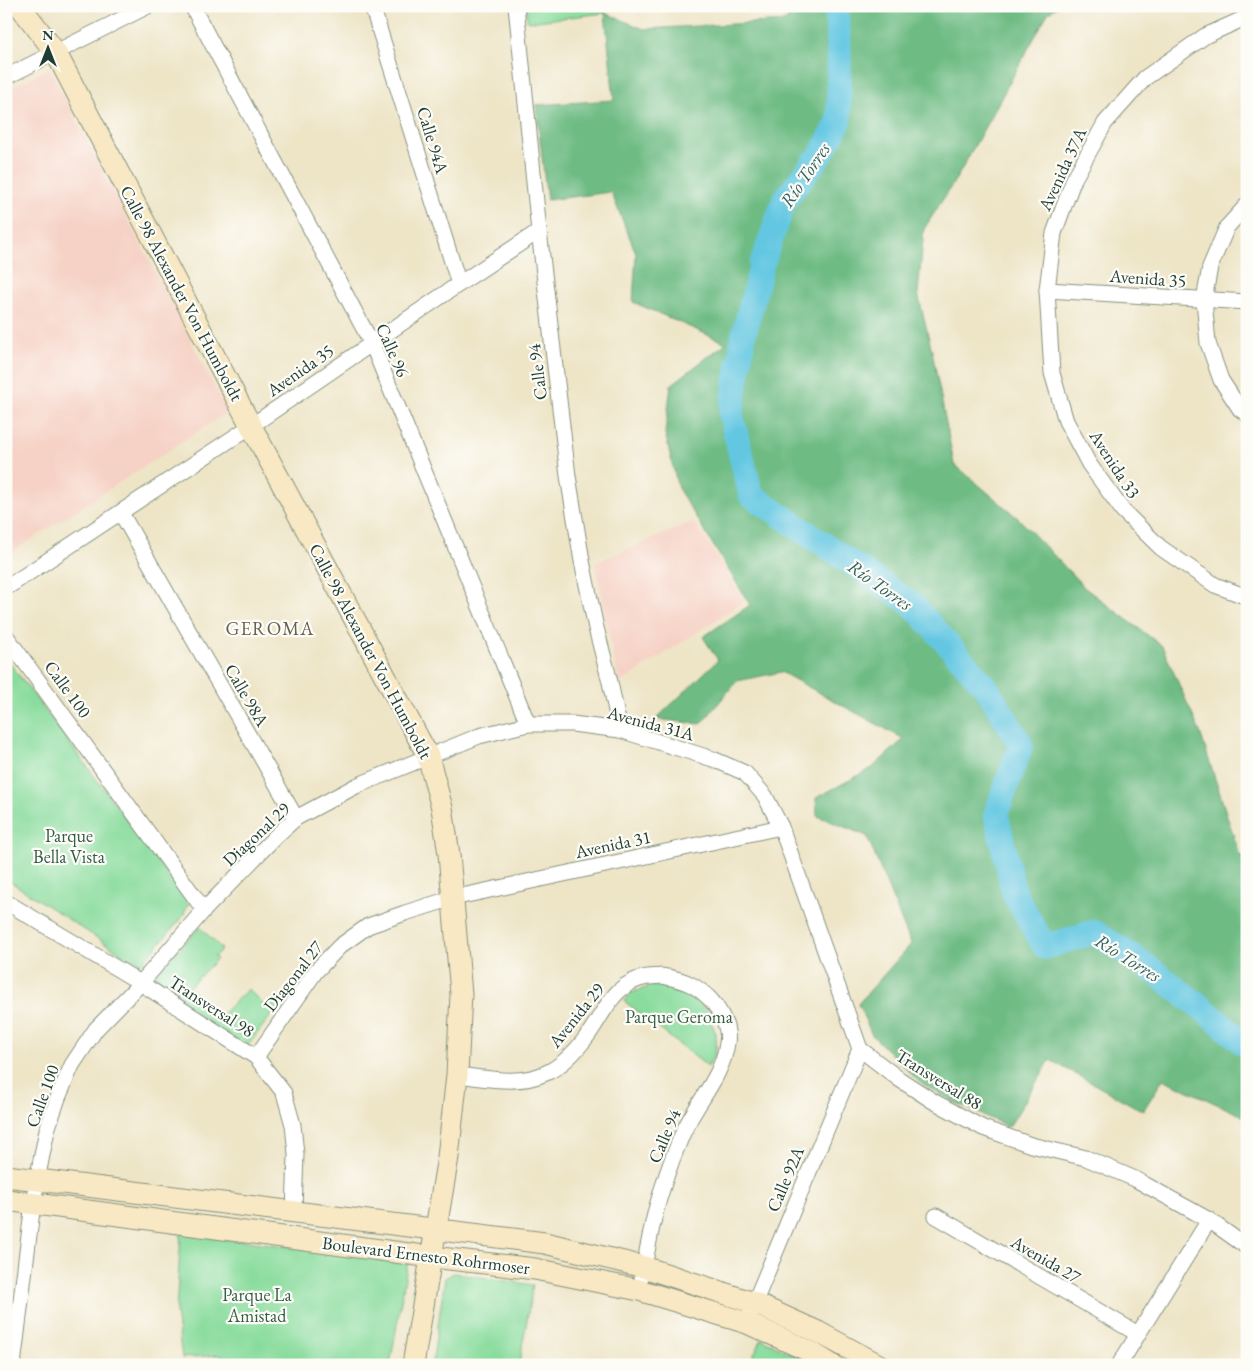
<svg xmlns="http://www.w3.org/2000/svg" width="1253" height="1371" viewBox="0 0 1253 1371" font-family="'EB Garamond',serif">
<style>
.built{fill:#f6d1c5}
.green{fill:#89dc9d;stroke:#548c68}
.forest{fill:#6ebc84;stroke:#467c5c}
.lines{fill:none;stroke-linecap:round;stroke-linejoin:round}
.river{stroke:#64c7e2;stroke-width:25}
.street-casing{stroke:#86917e;stroke-width:17}
.secondary-casing{stroke:#86917e;stroke-width:23}
.street{stroke:#fff;stroke-width:15}
.secondary{stroke:#f8e8c3;stroke-width:21}
.labels{text-anchor:middle;dominant-baseline:central;stroke-width:4.5;stroke-linejoin:round;paint-order:stroke}
.street-label{font-size:18px;fill:#1f3d34;stroke:#fdfcf7}
.park-label{font-size:18px;fill:#345d49;stroke:#fdfcf7}
.water-label{font-size:19px;font-style:italic;fill:#306060;stroke:#fdfcf7}
.neighbourhood-label{font-size:19px;letter-spacing:1px;fill:#676050;stroke:#fdfcf7}
</style>
<rect width="100%" height="100%" fill="#fdfcf7"/>
<filter id="ink" filterUnits="userSpaceOnUse"><feTurbulence type="fractalNoise" baseFrequency=".02" numOctaves="2"/><feDisplacementMap in="SourceGraphic" scale="10" xChannelSelector="R" yChannelSelector="G"/><feConvolveMatrix kernelMatrix="1 2 1 2 8 2 1 2 1" color-interpolation-filters="sRGB"/></filter>
<filter id="wash" filterUnits="userSpaceOnUse"><feTurbulence type="fractalNoise" baseFrequency=".0096" numOctaves="4" result="noise"/><feDisplacementMap in="SourceGraphic" scale="20" xChannelSelector="R" yChannelSelector="G"/><feGaussianBlur stdDeviation="1.12" result="paint"/><feColorMatrix in="noise" values="0 0 0 0 0 0 0 0 0 0 0 0 0 0 0 0 0 1.4 0 .05"/><feComposite in="paint" operator="in"/></filter>
<g filter="url(#wash)">
<rect width="100%" height="100%" fill="#eee5c7"/>
<!-- built -->
<g class="built">
<path d="M49 68 228 412 6 556V91Z"/>
<path d="M694 521 744 601 619 684 595 563Z"/>
</g>
<!-- green -->
<g class="green">
<path d="M525 6H604L605 13 528 22Z"/>
<path d="M6 658 189 903 182 918 142 963 125 956 6 879Z"/>
<path d="M200 927 222 949 214 957 217 959 189 987 219 1017 248 989 267 1008 276 1000 280 1004 246 1048 148 982Z"/>
<path d="M651 986C669 986 690 990 702 1005 706 1009 709 1016 711 1022 716 1031 718 1042 715 1053 714 1057 710 1062 708 1067L624 1001 631 993Z"/>
<path d="M181 1233 408 1261 390 1365H243L219 1355 182 1358 176 1312Z"/>
<path d="M454 1273 533 1285 519 1365H432L445 1278Z"/>
<path d="M762 1339 815 1365H748Z"/>
</g>
<!-- forest -->
<path class="forest" d="M791 6H1058L1048 13 959 174 924 229 918 294 932 351 954 464 1019 519 1085 588 1162 646 1200 732 1240 856H1247V1118L1163 1079 1143 1111 1050 1060 1009 1127 958 1104 919 1082 872 1035 858 1004 911 944 867 836 817 816 816 798 872 768 904 739 781 672 737 681 701 724 656 719 718 660 703 637 750 605 678 488 665 433 671 385 726 343 633 302 636 253 611 192 547 200 536 105 614 100 605 13 644 29 787 21Z"/>
<g class="lines">
<!-- river -->
<path class="river" d="M836 6 839 41V122L821 154 785 199 762 264 744 333 731 415 751 495 913 605 986 687 1021 745 996 814 1014 893 1045 947 1094 932 1140 961 1203 1009 1247 1046"/>
</g>
</g>
<g filter="url(#ink)">
<g class="lines">
<!-- street casing -->
<g class="street-casing">
<g id="street">
<path d="M192 6 372 344 528 724"/>
<path d="M372 6 459 284"/>
<path d="M516 6 539 231 568 476 582 561 596 628 610 682 620 730"/>
<path d="M1247 17 1205 36 1145 78 1105 123 1074 179 1054 233 1047 290 1052 373 1066 421 1089 464 1123 511 1161 548 1215 585 1247 597"/>
<path d="M6 77 148 6"/>
<path d="M1247 205 1227 227 1210 267 1204 300 1208 343 1221 380 1240 409 1247 414"/>
<path d="M1047 290 1247 302"/>
<path d="M121 513 296 818"/>
<path d="M6 588 251 426 459 284 539 231"/>
<path d="M6 636 204 910"/>
<path d="M6 902 131 977 256 1057 284 1093 293 1125 296 1154 294 1211"/>
<path d="M256 1057 316 971 340 946 368 926 405 913 453 898 781 827"/>
<path d="M457 1075C486 1078 518 1086 546 1073 564 1065 577 1050 588 1035 606 1010 614 982 648 977 655 977 661 975 667 977 685 980 697 986 710 999 720 1010 730 1028 727 1043 723 1073 703 1095 689 1121 685 1128 681 1137 678 1145 670 1164 663 1185 657 1206 651 1228 647 1253 642 1276"/>
<path d="M936 1216 1138 1334"/>
<path d="M751 1311 860 1049"/>
<path d="M13 1365 33 1203 37 1180 47 1130 58 1098 72 1065 96 1029 141 983 204 910 276 836 296 818 356 786 479 736 528 724H572L620 730 713 759 745 773 765 796 781 827 860 1049 899 1079 933 1101 983 1128 1031 1145 1086 1158 1135 1179 1209 1220 1247 1247"/>
<path d="M1119 1365 1209 1220"/>
</g>
</g>
<!-- secondary casing -->
<g class="secondary-casing">
<g id="secondary">
<path d="M20 6 56 53 251 426 428 756 442 808 449 854 461 994 457 1075 448 1157 413 1365"/>
<path d="M6 1176 545 1243 644 1267 754 1303 818 1332 879 1365"/>
<path d="M6 1200 432 1257 535 1269 639 1290 747 1323 809 1351 832 1365"/>
</g>
</g>
<!-- street -->
<use href="#street" class="street"/>
<!-- secondary -->
<use href="#secondary" class="secondary"/>
</g>
</g>
<g class="labels">
<!-- street labels -->
<g class="street-label">
<text transform="translate(433 140) rotate(73)">Calle 94A</text>
<text transform="translate(1062 169) rotate(-65)">Avenida 37A</text>
<text transform="translate(1148 278) rotate(4)">Avenida 35</text>
<text transform="translate(182 293) rotate(62)">Calle 98 Alexander Von Humboldt</text>
<text transform="translate(393 350) rotate(66)">Calle 96</text>
<text transform="translate(300 370) rotate(-35)">Avenida 35</text>
<text transform="translate(537 372) rotate(-97)">Calle 94</text>
<text transform="translate(1115 464) rotate(57)">Avenida 33</text>
<text transform="translate(371 651) rotate(62)">Calle 98 Alexander Von Humboldt</text>
<text transform="translate(68 689) rotate(54)">Calle 100</text>
<text transform="translate(247 695) rotate(60)">Calle 98A</text>
<text transform="translate(651 723) rotate(15)">Avenida 31A</text>
<text transform="translate(256 834) rotate(-43)">Diagonal 29</text>
<text transform="translate(613 844) rotate(-12)">Avenida 31</text>
<text transform="translate(293 976) rotate(-52)">Diagonal 27</text>
<text transform="translate(212 1006) rotate(33)">Transversal 98</text>
<text transform="translate(576 1015) rotate(-51)">Avenida 29</text>
<text transform="translate(939 1079) rotate(32)">Transversal 88</text>
<text transform="translate(42 1096) rotate(-70)">Calle 100</text>
<text transform="translate(664 1136) rotate(-67)">Calle 94</text>
<text transform="translate(785 1179) rotate(-67)">Calle 92A</text>
<text transform="translate(426 1255) rotate(7)">Boulevard Ernesto Rohrmoser</text>
<text transform="translate(1046 1259) rotate(30)">Avenida 27</text>
</g>
<!-- park labels -->
<g class="park-label">
<text x="69" y="835">Parque<tspan x="69" dy="21">Bella Vista</tspan></text>
<text x="679" y="1016">Parque Geroma</text>
<text x="257" y="1294">Parque La<tspan x="257" dy="21">Amistad</tspan></text>
</g>
<!-- water labels -->
<g class="water-label">
<text transform="translate(805 175) rotate(-56)">Río Torres</text>
<text transform="translate(880 585) rotate(35)">Río Torres</text>
<text transform="translate(1128 958) rotate(32)">Río Torres</text>
</g>
<!-- neighbourhood labels -->
<g class="neighbourhood-label">
<text x="270" y="628">GEROMA</text>
</g>
</g>
<!-- margin -->
<rect width="1253" height="1371" fill="none" stroke="#fdfcf7" stroke-width="25"/>
<!-- north arrow -->
<g transform="translate(48 48)" stroke="#fdfcf7" stroke-width="4" paint-order="stroke">
<path d="M0-4L9 19L0 12L-9 19Z" fill="#1f3d34"/>
<text y="-8" font-size="14" font-weight="bold" text-anchor="middle" fill="#1f3d34">N</text>
</g>
</svg>
